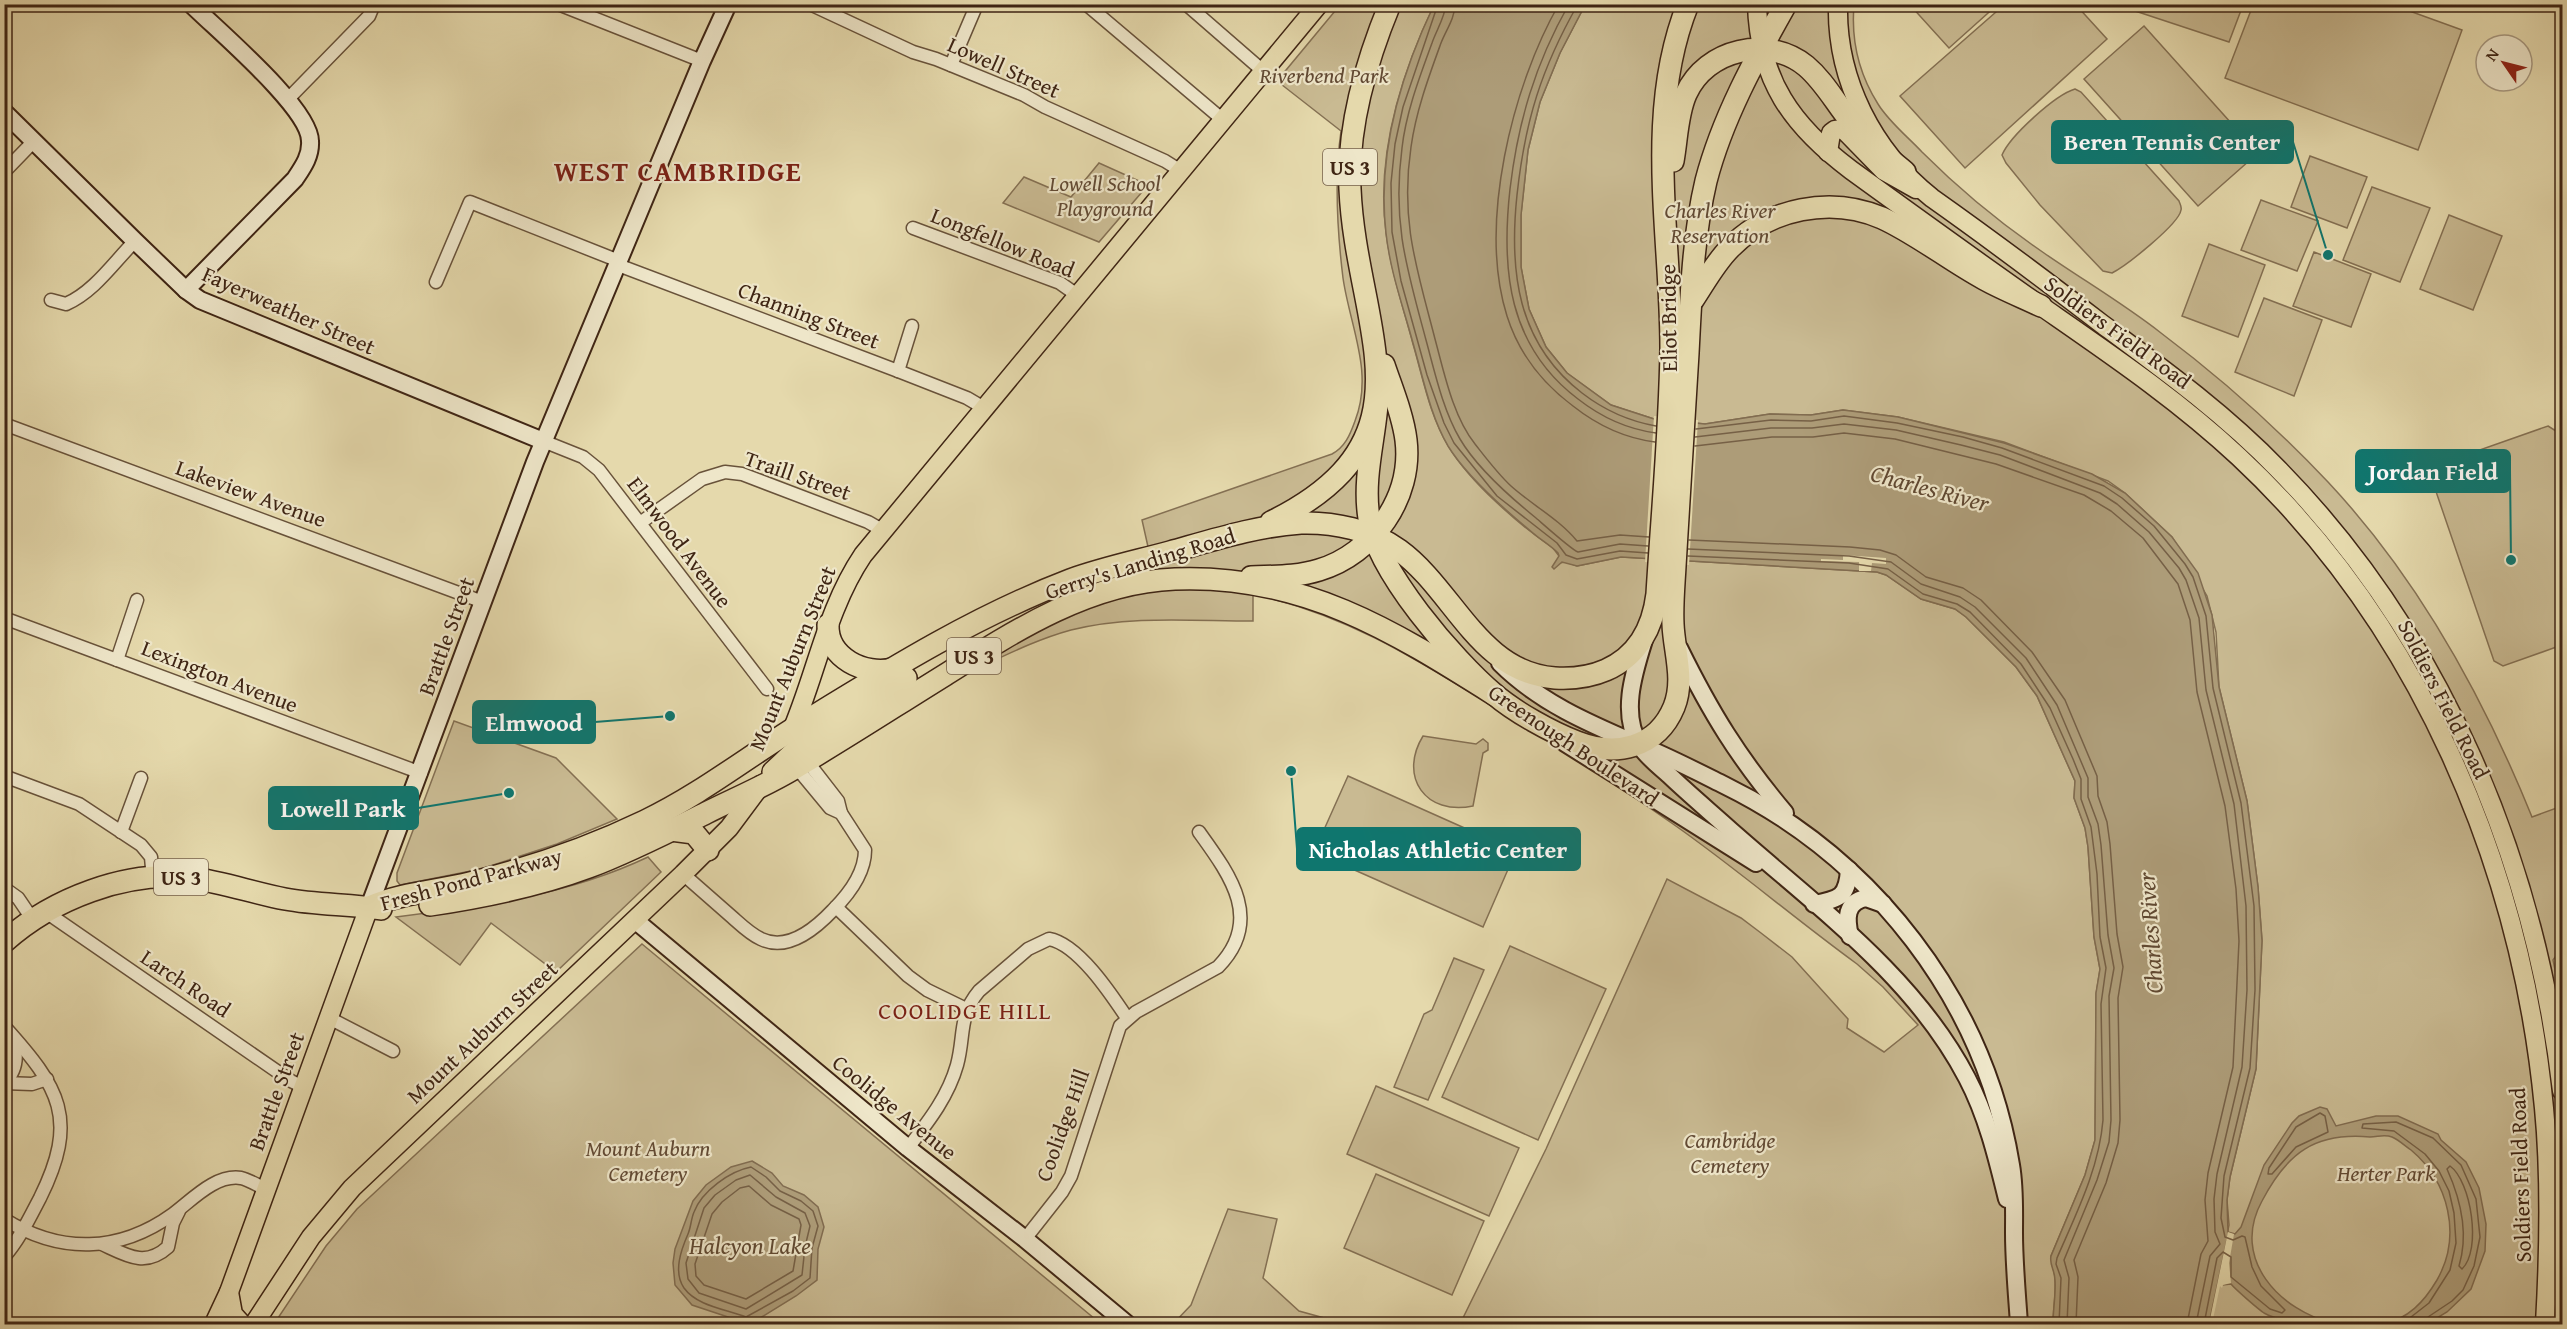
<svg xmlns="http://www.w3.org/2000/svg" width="2567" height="1329" viewBox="0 0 2567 1329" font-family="'Gentium Book Plus',serif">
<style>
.green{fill:#c9ba92;stroke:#847053;stroke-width:1.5}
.water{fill:#ad9c78;stroke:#816c50;stroke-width:1.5}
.pier{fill:#e5d9ac}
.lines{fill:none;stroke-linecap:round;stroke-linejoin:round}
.shore{stroke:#766046;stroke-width:1.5}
.street-casing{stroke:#68523a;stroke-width:15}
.secondary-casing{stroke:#3f2514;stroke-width:20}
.primary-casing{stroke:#3f2514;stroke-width:21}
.highway-casing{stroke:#3f2514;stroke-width:24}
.street{stroke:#eee6c9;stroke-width:12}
.secondary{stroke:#eee6c9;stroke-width:16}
.primary{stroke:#e5d9ac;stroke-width:18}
.highway{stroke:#e5d9ac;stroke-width:21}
.labels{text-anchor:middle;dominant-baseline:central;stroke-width:4.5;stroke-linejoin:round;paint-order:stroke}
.shield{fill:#eee6c9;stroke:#745f4a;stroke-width:1.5}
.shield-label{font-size:21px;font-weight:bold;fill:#3f2514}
.street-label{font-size:22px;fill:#3f2514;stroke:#eee6c9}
.park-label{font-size:22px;font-style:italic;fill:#624a34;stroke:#eee6c9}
.water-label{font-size:24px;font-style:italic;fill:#604932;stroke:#eee6c9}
.neighbourhood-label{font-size:24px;letter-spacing:1.5px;fill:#7a1f14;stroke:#eee6c9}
.district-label{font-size:28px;font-weight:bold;letter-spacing:1.5px;fill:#7a1f14;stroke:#eee6c9}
.leader{fill:none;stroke:#0f766e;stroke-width:2}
.callout-dot{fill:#0f766e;stroke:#eee6c9;stroke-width:2}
.callout{fill:#0f766e;stroke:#0f766e;stroke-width:2}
.callout-label{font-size:24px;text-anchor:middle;font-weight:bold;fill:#fff}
</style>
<rect width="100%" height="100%" fill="#e5d9ac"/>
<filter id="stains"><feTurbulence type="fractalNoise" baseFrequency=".00333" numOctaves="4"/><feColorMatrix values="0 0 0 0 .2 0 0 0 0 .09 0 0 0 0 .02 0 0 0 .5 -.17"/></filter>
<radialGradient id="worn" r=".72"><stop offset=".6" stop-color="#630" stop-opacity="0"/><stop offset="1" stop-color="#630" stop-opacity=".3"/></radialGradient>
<!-- green -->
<g class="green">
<path d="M1340 5H1434C1401 74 1376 156 1386 233 1391 271 1403 307 1413 344 1423 378 1430 417 1449 447 1471 483 1518 524 1553 548L1559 556V563L1566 562 1577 566 1621 557 1877 572 1886 575 1921 599 1955 609 1966 617 2016 667 2037 696 2075 781 2074 798 2085 828 2088 847 2094 937 2100 969 2096 994 2095 1140 2085 1175 2051 1256C2051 1265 2055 1271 2055 1280 2056 1295 2053 1309 2053 1324H1460L1546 1149 1667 879 1741 918 1761 933 1792 957 1848 1019 1847 1028 1884 1052 1918 1025 1883 987 1857 964C1795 919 1736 868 1673 824 1615 783 1554 745 1494 707 1413 657 1347 615 1253 594V621C1193 621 1130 615 1071 630 1038 639 1008 654 978 668L1013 644 1074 610 1157 587 1142 520 1332 454C1345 447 1350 435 1355 421 1374 372 1350 327 1343 278 1337 229 1334 180 1341 131L1277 81Z"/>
<path d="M1585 5H1854C1851 40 1859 74 1878 104 1889 122 1907 136 1922 152 1959 189 2000 223 2044 253 2083 280 2124 304 2161 333 2221 378 2277 428 2328 482 2418 578 2483 696 2532 817L2562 806V948L2553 960 2562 1004V1324H2209L2229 1225 2227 1200 2230 1177 2256 1069 2262 940 2258 887 2247 801 2219 687 2216 632 2207 596 2172 537 2125 493 2108 481 2004 442 1898 417 1843 410 1811 415 1770 414 1705 424 1654 419 1611 405 1567 373 1546 347 1529 309 1521 267V215L1528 150 1540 102 1560 53Z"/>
<path d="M1910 5H1997L1949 48Z"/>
<path d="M2004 5H2076L2107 39 1965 168 1900 96Z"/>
<path d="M2117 5H2243L2229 42Z"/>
<path d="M2253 5H2393L2462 30 2418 150 2225 78Z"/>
<path d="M2144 26 2258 153 2198 206 2084 79Z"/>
<path d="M2075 89 2081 92 2179 201C2180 204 2182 207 2181 210 2179 224 2126 266 2112 273L2103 271 2040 205 2006 163 2002 155C2010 136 2055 95 2075 89Z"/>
<path d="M2310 156 2367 177 2347 228 2291 207Z"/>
<path d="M1099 163 1148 185 1099 242 1003 203 1024 177 1071 197Z"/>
<path d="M2372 187 2430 208 2400 282 2343 260Z"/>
<path d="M2261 200 2318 221 2297 271 2241 250Z"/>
<path d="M2449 215 2502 236 2473 310 2420 289Z"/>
<path d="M2209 244 2265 265 2238 337 2182 316Z"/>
<path d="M2314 252 2371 274 2351 327 2293 306Z"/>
<path d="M2264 298 2322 320 2294 396 2235 372Z"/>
<path d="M2548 426 2556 431 2562 450V645L2503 666 2494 661 2430 474 2434 466Z"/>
<path d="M454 721 556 758 617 819 557 844 481 869 400 885 397 881V873Z"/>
<path d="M1423 736 1476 744 1483 739 1488 743V750L1483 753 1473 806C1426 816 1398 777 1423 736Z"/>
<path d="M1348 776 1516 851 1483 927 1314 852Z"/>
<path d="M648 857 661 872 556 972 491 923 460 965 396 917C483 906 568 895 648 857Z"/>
<path d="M642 944 1101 1324H274L326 1246 357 1209Z"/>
<path d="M1510 946 1606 989 1538 1140 1442 1097Z"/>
<path d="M1454 958 1484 970 1428 1100 1394 1087 1424 1014 1432 1010Z"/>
<path d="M1376 1086 1519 1148 1489 1216 1347 1154Z"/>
<path d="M1376 1174 1484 1221 1452 1295 1344 1248Z"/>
<path d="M1228 1209 1277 1219 1263 1278 1299 1311 1346 1324H1173L1191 1305Z"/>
</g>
<!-- water -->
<g class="water">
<path d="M1434 5H1585L1560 53 1540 102 1528 150 1521 215V267L1529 309 1546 347 1567 373 1611 405 1654 419 1705 424 1770 414 1811 415 1843 410 1898 417 2004 443 2092 474 2125 493 2172 537 2198 573 2212 615 2219 687 2247 801 2258 887 2262 941 2256 1069 2230 1177 2227 1200 2228 1232 2235 1234 2241 1227 2264 1165 2292 1123 2299 1116 2320 1107 2327 1109 2336 1126 2376 1116H2398L2438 1134 2441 1140 2466 1162 2479 1188 2486 1224 2485 1251 2471 1289 2447 1312 2427 1324H2383C2408 1319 2424 1302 2437 1280 2462 1236 2449 1182 2411 1150 2405 1146 2399 1140 2392 1137 2384 1134 2378 1137 2370 1137 2315 1132 2287 1153 2262 1201 2230 1259 2280 1311 2335 1324H2285C2280 1317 2272 1318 2264 1313 2258 1309 2235 1289 2231 1284L2223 1285 2227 1240 2209 1324H2053C2053 1309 2056 1295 2055 1280 2055 1270 2049 1265 2051 1256L2085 1175 2095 1140 2096 993 2100 969 2094 937 2088 847 2085 828 2074 798 2075 781 2037 696 2016 667 1966 617 1955 609 1921 599 1886 575 1877 572 1621 557 1577 566 1562 562 1554 569 1552 567 1559 556 1558 553C1550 545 1541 540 1533 533 1505 510 1467 477 1448 446 1430 415 1423 377 1413 343 1403 306 1390 271 1386 233 1377 155 1401 74 1434 5Z"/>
<path d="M752 1161 772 1173 783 1186 804 1195 818 1207 824 1227 818 1249 817 1280 796 1296 760 1318 743 1322 692 1305 675 1285 673 1263 675 1249 693 1201 706 1185 731 1167Z"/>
</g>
<!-- pier -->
<g class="pier">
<path d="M1654 416 1698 420 1689 565 1645 562Z"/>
<path d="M1843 555 1886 558V564L1872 563 1871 571H1859V562L1821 561V559L1843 560Z"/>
<path d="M2228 1232 2234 1234 2229 1263 2231 1283 2223 1285 2222 1288 2220 1286 2212 1324H2209Z"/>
</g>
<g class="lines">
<!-- shore -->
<g class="shore">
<path d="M1438 4 1403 107 1395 144 1391 183 1392 232 1401 281 1427 375 1444 423 1454 443 1497 496 1557 543 1566 555 1577 559 1620 551 1648 553"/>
<path d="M1446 4C1445 17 1436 31 1432 43 1420 76 1406 112 1402 148 1392 223 1407 269 1426 340 1435 373 1443 410 1460 439 1477 468 1510 497 1536 518 1543 524 1572 550 1578 552L1620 544 1648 546"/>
<path d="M1455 4C1455 18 1446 30 1441 43 1429 76 1416 111 1411 147 1400 221 1417 269 1435 339 1444 372 1453 417 1475 444 1486 458 1498 474 1511 486 1532 505 1559 519 1577 541L1620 535 1649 537"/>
<path d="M1559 4C1512 86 1478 224 1507 316 1519 354 1542 383 1573 406 1597 425 1624 438 1655 442"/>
<path d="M1569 4C1535 64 1518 122 1510 189 1501 270 1508 346 1578 399 1601 417 1626 429 1656 433"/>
<path d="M1578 4C1541 69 1525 121 1517 195 1509 271 1517 343 1582 393 1604 410 1628 421 1656 426"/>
<path d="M1696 429 1771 420 1811 421 1844 416 1897 423 1963 437 2002 448 2104 486 2122 498 2154 526 2185 564 2193 577 2206 616 2213 688 2241 803 2254 906 2255 990 2250 1068 2224 1176 2221 1218 2225 1237 2233 1240 2242 1236 2245 1237 2252 1267 2261 1286 2285 1310 2282 1313 2270 1309 2231 1277V1257L2223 1252 2217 1258 2204 1324"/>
<path d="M1695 437 1771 428H1812L1844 424 1896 430 1961 445 2000 455 2100 493 2117 504 2149 532 2179 568 2186 580 2199 618 2206 690 2234 804 2246 906 2247 990 2242 1067 2217 1174 2214 1199 2215 1232 2220 1244 2210 1256 2196 1324"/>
<path d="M1695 446 1772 437H1813L1844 433 1895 439 1996 464 2084 495 2111 511 2143 538 2178 584 2190 620 2197 692 2225 806 2236 889 2239 941 2233 1067 2208 1173 2205 1200 2208 1241 2201 1254 2187 1324"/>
<path d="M1689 540 1850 547 1880 550 1896 555 1926 577 1963 588 1981 600 2032 652 2065 700 2097 776 2098 796 2107 822 2110 844 2117 934 2123 967 2118 998 2120 1120 2118 1143 2106 1183 2074 1260 2078 1277 2076 1324"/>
<path d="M1688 549 1849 556 1891 562 1921 584 1960 597 1975 607 2026 658 2057 705 2088 778V797L2098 824 2101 845 2108 935 2114 968 2109 996 2111 1120 2109 1142 2097 1180 2064 1260 2069 1278 2067 1324"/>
<path d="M1688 556 1849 563 1888 569 1923 594 1957 604 1970 612 2021 664 2050 708 2073 759 2081 779V799L2091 827 2097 874 2100 937 2106 968 2101 1004 2103 1120C2099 1169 2076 1214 2057 1258L2056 1264 2061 1278 2059 1324"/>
<path d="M2320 1113 2325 1116 2328 1132 2296 1147 2272 1174H2268L2269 1168 2296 1127Z"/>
<path d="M2450 1166C2471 1181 2482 1250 2462 1269L2459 1266C2469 1233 2461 1200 2447 1169Z"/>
<path d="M751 1167 766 1177 780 1191 801 1201 813 1211 818 1226 812 1248 810 1278 793 1291 746 1317C725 1309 697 1306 684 1288 673 1272 681 1250 688 1234 691 1227 691 1219 694 1212 702 1191 730 1171 751 1167Z"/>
<path d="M750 1175 776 1197 805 1213 810 1226 805 1247 802 1275 746 1309 699 1293 688 1279 686 1263 704 1208 715 1195 736 1180Z"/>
<path d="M749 1186 771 1205 799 1219 801 1225 793 1271 746 1299 704 1285 696 1276 695 1264 712 1214 722 1202 740 1188Z"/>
<path d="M2402 1324 2429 1303 2450 1270 2456 1243 2454 1213 2449 1191 2439 1171 2425 1154 2394 1131 2362 1128 2363 1124 2396 1122 2433 1138 2461 1165 2476 1199 2480 1237 2474 1266 2463 1290 2452 1301 2428 1317 2426 1324"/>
</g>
<!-- street casing -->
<g class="street-casing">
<g id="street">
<path d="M558 4 702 61"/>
<path d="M810 4 913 52 936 59 1024 95 1045 107 1165 161 1181 171"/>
<path d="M1086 4 1223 120"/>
<path d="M1186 4 1263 71"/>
<path d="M951 65 977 4"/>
<path d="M288 99 369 16 374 4"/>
<path d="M4 172 34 141"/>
<path d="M913 228 1060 283 1077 295"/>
<path d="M618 265 898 371 967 398 984 408"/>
<path d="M436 282 470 202 619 261"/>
<path d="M51 300 66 304C94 292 114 262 135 241"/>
<path d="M898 371 912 326"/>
<path d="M4 424 483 602"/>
<path d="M543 441 583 457 599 470 767 689"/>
<path d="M640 523 702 479 725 472 742 474 868 522 882 530"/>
<path d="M4 618 421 773"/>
<path d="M117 660 137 600"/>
<path d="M807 761 838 801 841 813"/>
<path d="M4 776 79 804 141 845 151 857 153 879"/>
<path d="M121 832 141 778"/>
<path d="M683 874C700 889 716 903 732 917 741 925 750 934 761 939 788 952 816 928 833 910 848 895 865 873 865 850L841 813 830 808 796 767"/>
<path d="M4 888 18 898 33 920"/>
<path d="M836 907 908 976 927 990 966 1009"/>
<path d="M46 912 291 1081 303 1087"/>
<path d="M329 1018 393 1051"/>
<path d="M4 1026C60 1088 79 1119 40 1198 29 1219 19 1240 4 1257"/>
<path d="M4 1083C18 1070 18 1054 12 1037"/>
<path d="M4 1083 32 1084 47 1079"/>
<path d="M908 1148C928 1122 948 1097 957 1065 965 1036 958 1016 979 991L1028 949 1049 939C1078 944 1111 994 1127 1018"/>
<path d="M4 1219C60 1254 119 1253 173 1214 191 1201 215 1174 241 1178 249 1180 259 1186 266 1189"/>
<path d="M1025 1239 1062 1192 1071 1176 1120 1026 1136 1012 1218 967C1264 920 1230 875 1199 832"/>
<path d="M102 1244C126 1255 145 1268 168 1247L173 1223 179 1211"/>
</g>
</g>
<!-- secondary casing -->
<g class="secondary-casing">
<g id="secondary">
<path d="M4 112 135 241 186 290 200 300 543 441"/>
<path d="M186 290 295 179C303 167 311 156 310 141 310 108 217 30 191 4"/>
<path d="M1644 640C1634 672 1620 714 1640 746 1647 757 1659 766 1669 775 1691 796 1714 815 1737 836 1820 909 1915 978 1967 1078 1987 1116 1997 1158 2007 1199"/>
<path d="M1679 648C1711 713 1738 757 1785 813"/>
<path d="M1500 663C1539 702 1588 723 1637 744 1667 756 1696 771 1724 785 1873 858 1984 1000 2011 1165 2015 1188 2014 1210 2014 1233 2014 1263 2017 1294 2019 1324"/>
<path d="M1565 743 1756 863"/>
<path d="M1814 904C1840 899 1847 897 1849 870"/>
<path d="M369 907 535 462 702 61 728 4"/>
<path d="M636 921 908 1148 1025 1239 1127 1324"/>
<path d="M1850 936C1846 919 1845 902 1866 898L1883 904"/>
</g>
</g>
<!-- primary casing -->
<g class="primary-casing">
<g id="primary">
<path d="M1757 4C1759 80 1792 126 1851 170 1913 215 1975 260 2038 304 2107 352 2177 399 2239 457 2419 625 2521 865 2544 1108 2551 1180 2549 1253 2545 1324"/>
<path d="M1838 4C1836 80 1873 151 1932 198 1990 239 2046 281 2102 324 2163 369 2225 414 2278 469 2442 636 2535 860 2562 1091"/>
<path d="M1828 152 1831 133 1835 130 1843 129 1884 171 1916 189"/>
<path d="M790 735C816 676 826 610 863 555L1319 4"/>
<path d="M229 1292 233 1314 242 1324"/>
<path d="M214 1324 229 1292 369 907"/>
<path d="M254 1324 311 1237 352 1188 683 874 729 828 761 785"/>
</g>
</g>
<!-- highway casing -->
<g class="highway-casing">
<g id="highway">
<path d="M1673 161C1677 139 1677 114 1686 94 1706 49 1768 35 1806 66 1825 82 1836 104 1852 123 1867 142 1887 157 1905 172"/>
<path d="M1693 300C1705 282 1715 263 1730 248 1769 208 1831 196 1882 218 1917 234 1949 260 1984 279 2002 289 2022 297 2041 306"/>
<path d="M1378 390C1377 432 1362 475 1369 518 1377 571 1453 659 1494 694 1515 712 1551 732 1577 742 1616 757 1657 748 1674 707 1685 680 1674 651 1673 624 1672 605 1674 585 1675 566 1680 495 1684 424 1688 353 1691 296 1693 236 1706 181 1722 119 1755 59 1786 4"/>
<path d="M1271 522C1441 438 1356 329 1350 189 1347 126 1366 62 1390 4"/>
<path d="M1251 577C1273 576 1297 577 1319 570 1373 554 1413 497 1406 440 1403 415 1392 389 1384 365"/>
<path d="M828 625C827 658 865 676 893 669"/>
<path d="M773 772 804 743 906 678"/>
<path d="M671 830 694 833 708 850"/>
<path d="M430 905C484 897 538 886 589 867 629 852 668 832 706 813 736 798 767 785 795 768 846 738 895 706 945 675 1014 631 1090 582 1175 579 1302 574 1392 630 1495 695"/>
<path d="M369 907C401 893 437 891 470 883 530 868 589 848 645 821 699 795 745 759 796 727 884 673 973 617 1070 580 1103 568 1137 561 1170 552 1213 540 1256 526 1301 523 1334 522 1372 530 1399 550 1454 590 1479 673 1555 678 1572 679 1590 677 1606 670 1638 656 1653 627 1657 594 1662 512 1670 430 1671 348 1671 234 1644 113 1688 4"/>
<path d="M4 942C52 899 126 870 191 878 223 882 253 893 285 899 317 905 349 904 381 909"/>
</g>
</g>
<!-- street -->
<use href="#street" class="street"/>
<!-- secondary -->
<use href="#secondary" class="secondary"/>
<!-- primary -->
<use href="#primary" class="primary"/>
<!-- highway -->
<use href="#highway" class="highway"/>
</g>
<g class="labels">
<!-- shield labels -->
<g class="shield">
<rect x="1323" y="149" width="54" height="36" rx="4.5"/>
<rect x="947" y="638" width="54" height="36" rx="4.5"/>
<rect x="154" y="859" width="54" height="36" rx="4.5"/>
</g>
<g class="shield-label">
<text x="1350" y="167">US 3</text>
<text x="974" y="656">US 3</text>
<text x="181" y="877">US 3</text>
</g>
<!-- street labels -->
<g class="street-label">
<text transform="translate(1004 67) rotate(24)">Lowell Street</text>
<text transform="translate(1003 242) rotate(22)">Longfellow Road</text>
<text transform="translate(289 310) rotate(24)">Fayerweather Street</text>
<text transform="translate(809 315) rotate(21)">Channing Street</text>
<text transform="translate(1668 318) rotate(-91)">Eliot Bridge</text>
<text transform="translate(2118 332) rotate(36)">Soldiers Field Road</text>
<text transform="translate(798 475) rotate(19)">Traill Street</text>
<text transform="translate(251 493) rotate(20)">Lakeview Avenue</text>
<text transform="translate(680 542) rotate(53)">Elmwood Avenue</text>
<text transform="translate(1140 563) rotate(-17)">Gerry's Landing Road</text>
<text transform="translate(446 636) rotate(-70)">Brattle Street</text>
<text transform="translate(792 658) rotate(-68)">Mount Auburn Street</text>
<text transform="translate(220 676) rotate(21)">Lexington Avenue</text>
<text transform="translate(2444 699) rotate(63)">Soldiers Field Road</text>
<text transform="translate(1574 745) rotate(34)">Greenough Boulevard</text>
<text transform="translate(471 879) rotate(-15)">Fresh Pond Parkway</text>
<text transform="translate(186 983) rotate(34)">Larch Road</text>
<text transform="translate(482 1032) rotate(-43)">Mount Auburn Street</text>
<text transform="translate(276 1091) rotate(-70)">Brattle Street</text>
<text transform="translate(895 1107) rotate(39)">Coolidge Avenue</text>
<text transform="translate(1062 1125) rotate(-70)">Coolidge Hill</text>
<text transform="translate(2520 1175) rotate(-92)">Soldiers Field Road</text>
</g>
<!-- park labels -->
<g class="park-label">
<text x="1324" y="75">Riverbend Park</text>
<text x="1105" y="183">Lowell School<tspan x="1105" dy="25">Playground</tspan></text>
<text x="1720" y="210">Charles River<tspan x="1720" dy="25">Reservation</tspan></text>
<text x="1730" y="1140">Cambridge<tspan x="1730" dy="25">Cemetery</tspan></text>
<text x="648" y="1148">Mount Auburn<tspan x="648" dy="25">Cemetery</tspan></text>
<text x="2386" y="1173">Herter Park</text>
</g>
<!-- water labels -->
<g class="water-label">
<text transform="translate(1930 488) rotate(15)">Charles River</text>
<text transform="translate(2150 933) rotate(-94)">Charles River</text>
<text x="750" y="1245">Halcyon Lake</text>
</g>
<!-- neighbourhood labels -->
<g class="neighbourhood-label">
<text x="965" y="1010">COOLIDGE HILL</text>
</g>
<!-- district labels -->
<g class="district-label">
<text x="678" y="170">WEST CAMBRIDGE</text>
</g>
</g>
<!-- callouts -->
<path class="leader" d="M2328 255L2293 142M2511 560L2510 471M670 716L595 722M509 793L418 808M1291 771L1297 849"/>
<g class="callout-dot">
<circle cx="2328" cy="255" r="6"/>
<circle cx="2511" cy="560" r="6"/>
<circle cx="670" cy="716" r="6"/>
<circle cx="509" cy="793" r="6"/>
<circle cx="1291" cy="771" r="6"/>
</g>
<g class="callout">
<rect x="2052" y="121" width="241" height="42" rx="6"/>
<rect x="2356" y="450" width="154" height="42" rx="6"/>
<rect x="473" y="701" width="122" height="42" rx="6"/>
<rect x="269" y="787" width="149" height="42" rx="6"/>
<rect x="1297" y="828" width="283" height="42" rx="6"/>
</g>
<g class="callout-label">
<text x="2172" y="150">Beren Tennis Center</text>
<text x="2433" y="480">Jordan Field</text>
<text x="534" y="731">Elmwood</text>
<text x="343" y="817">Lowell Park</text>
<text x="1438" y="858">Nicholas Athletic Center</text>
</g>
<!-- margin -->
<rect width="2567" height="1329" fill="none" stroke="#e5d9ac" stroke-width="24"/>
<rect x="6" y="6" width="2555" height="1317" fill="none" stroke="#3f2514" stroke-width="3"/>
<rect x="12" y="12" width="2543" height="1305" fill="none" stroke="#3f2514" stroke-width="1.5"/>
<!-- north arrow -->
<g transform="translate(2504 63) rotate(305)"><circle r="28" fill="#eee6c9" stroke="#a89981" stroke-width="1.5"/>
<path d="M0-4.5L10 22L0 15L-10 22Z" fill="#8f2418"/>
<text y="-9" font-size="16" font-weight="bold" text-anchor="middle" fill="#3f2514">N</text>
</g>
<rect width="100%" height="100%" filter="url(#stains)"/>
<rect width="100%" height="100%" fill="url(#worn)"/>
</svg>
